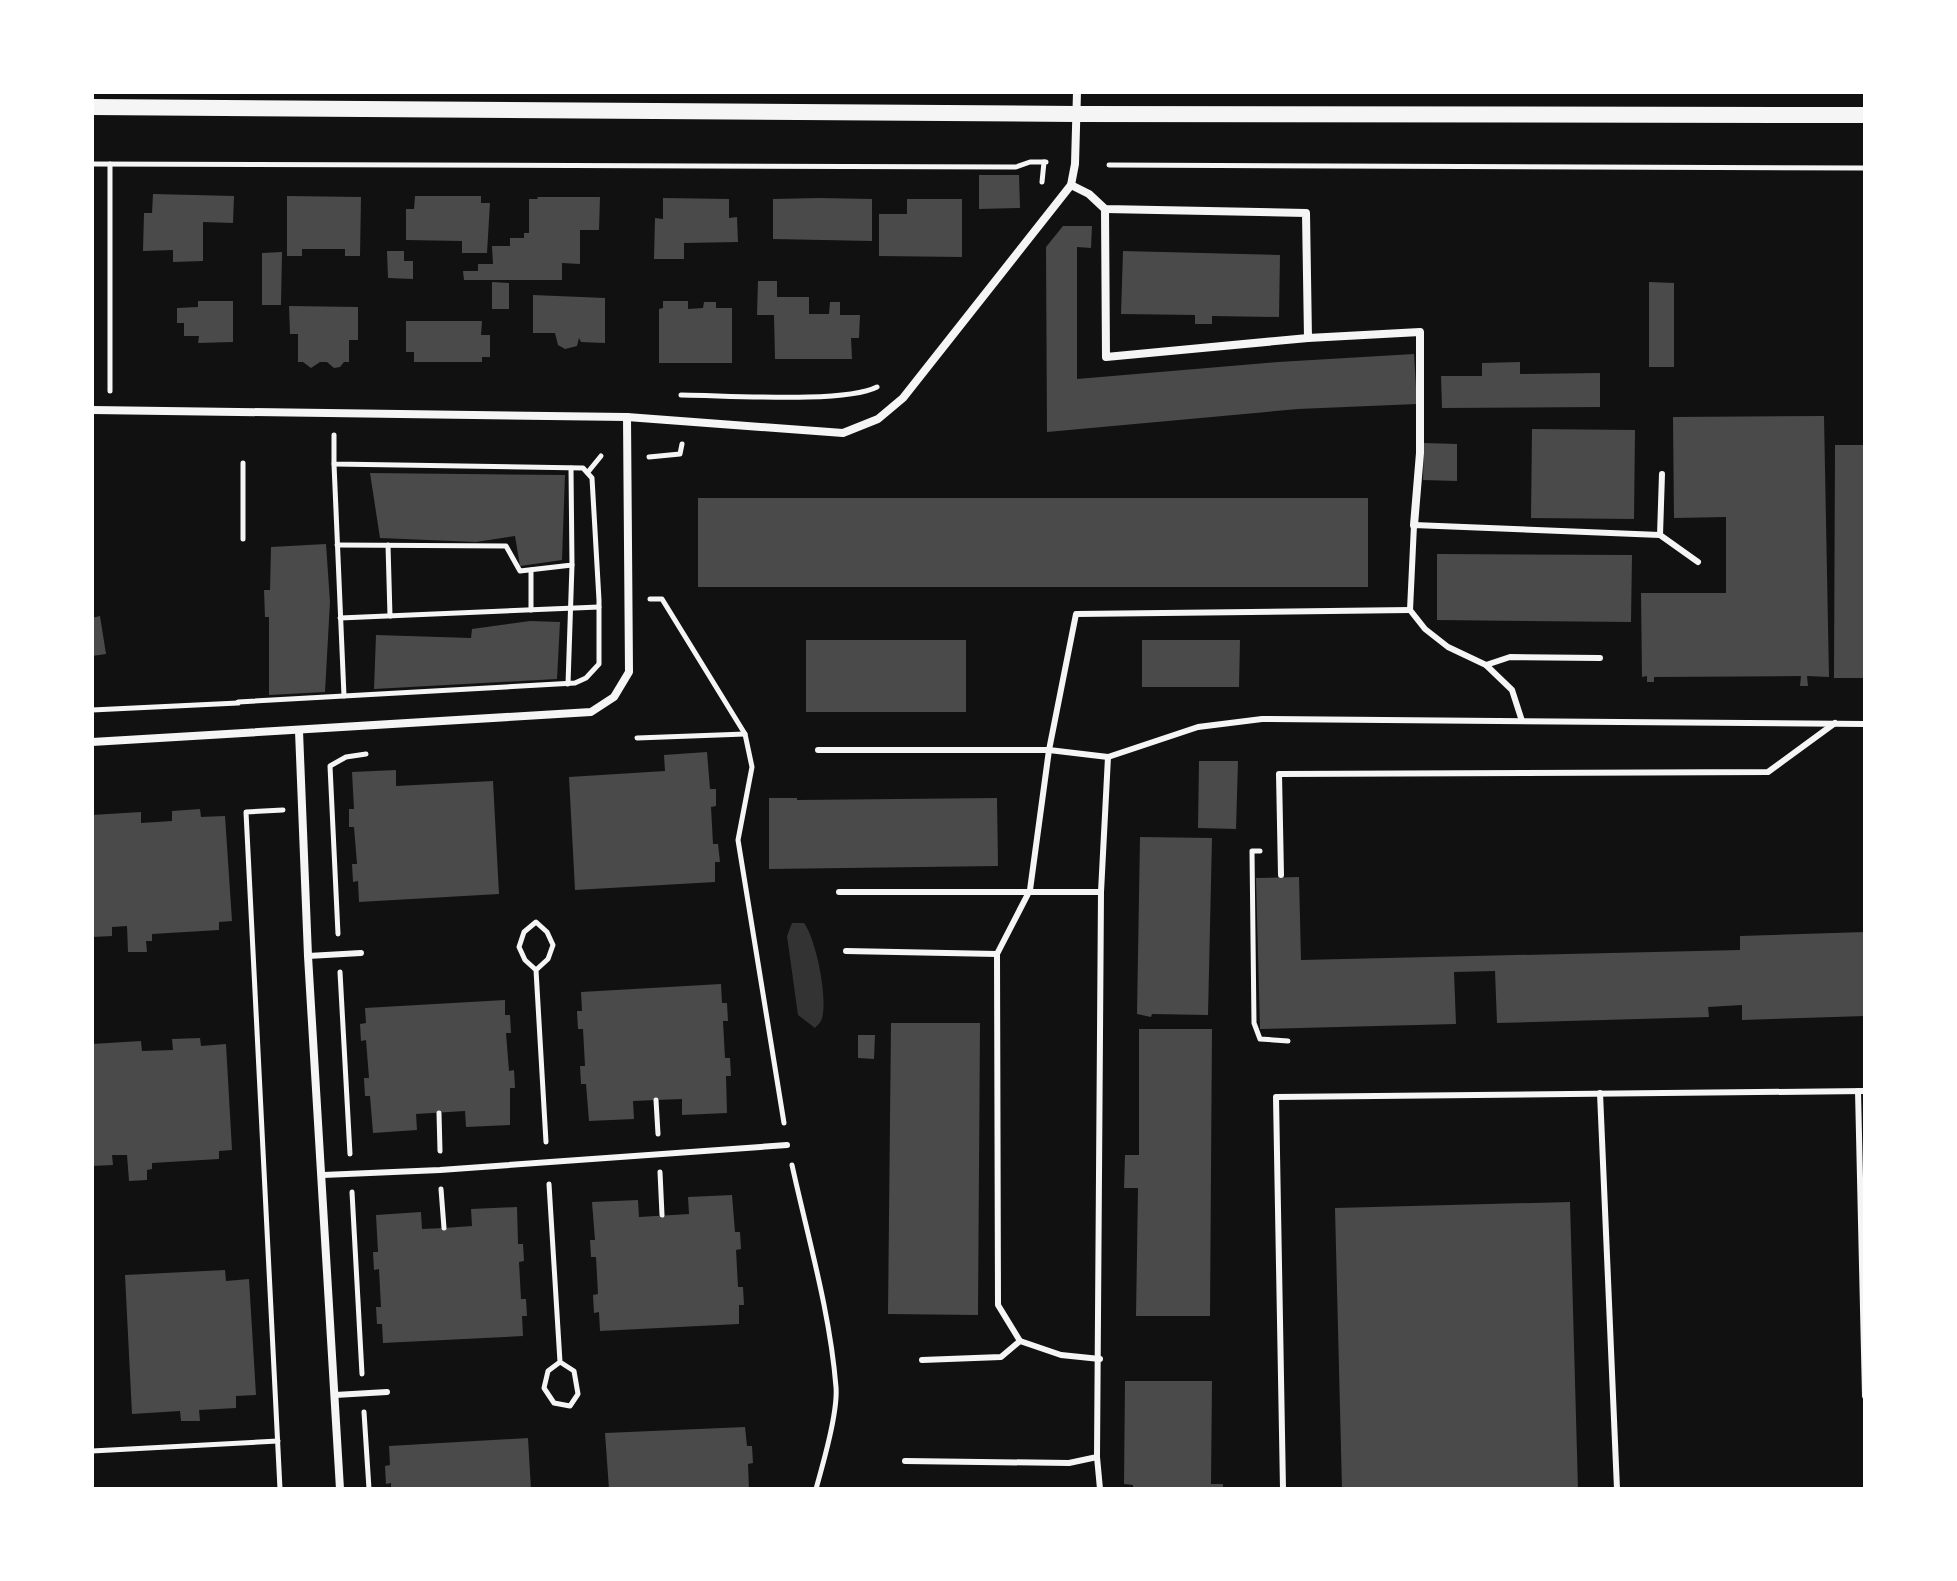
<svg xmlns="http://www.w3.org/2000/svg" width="1957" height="1581" viewBox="0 0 1957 1581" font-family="'Source Serif 4',serif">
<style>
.water{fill:#333}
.building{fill:#4a4a4a}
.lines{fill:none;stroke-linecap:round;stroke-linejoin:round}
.path{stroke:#f5f5f5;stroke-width:5}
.service{stroke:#f5f5f5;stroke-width:6}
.minor{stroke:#f5f5f5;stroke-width:8}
.secondary{stroke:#f5f5f5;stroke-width:16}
</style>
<rect width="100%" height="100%" fill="#111"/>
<!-- water -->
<path class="water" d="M792 923H804C816 939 828 998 822 1018 821 1023 818 1024 815 1028L798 1015 787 936Z"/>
<!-- building -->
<g class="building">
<path d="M979 175H1019L1020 208 979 209Z"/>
<path d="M153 194 234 196 233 223 203 222V261L173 262V250L143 251 144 213H152Z"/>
<path d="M287 196 361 197 360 256H345V249H302V256H287Z"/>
<path d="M415 196H481V203H490L487 253H462V241L406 240V209H414Z"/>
<path d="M537 197H600L599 230H580V264L562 263V280H464L463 271H478V264H493L492 246H510V238H524V233H529V199H538Z"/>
<path d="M663 198 729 199V218L737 217 738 242 684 243V259H654L655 218 663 219Z"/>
<path d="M819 198 872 199V241L773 239V199Z"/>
<path d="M907 199H962V257L879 256V214H907Z"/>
<path d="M1063 226H1092L1091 248 1077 247V379L1278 362 1414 354 1417 404 1298 409 1047 432 1046 247Z"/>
<path d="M387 251H404V261H413V279L388 278Z"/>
<path d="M1123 251 1280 255 1279 317 1212 316V324H1195V315L1121 314Z"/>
<path d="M282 252 281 305H262V253Z"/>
<path d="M758 281H777V297H809V314H829L830 302H840V315H860L859 338H851L852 359H775L774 315H757Z"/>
<path d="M492 282 509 283V309H492Z"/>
<path d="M1649 282 1674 283V367H1649Z"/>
<path d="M533 295 605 298V343L581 342 579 338 577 346 565 349 558 345 555 333H533Z"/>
<path d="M198 301H233V342L198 343 199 336H184V323H177V308L198 307Z"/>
<path d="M663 301H688V309L703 308 704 302H716V308H732V363H659V309L663 308Z"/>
<path d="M289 306 358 307V340H349V362H344L340 367 334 368 327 362H320L311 368 303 362H298V334H290Z"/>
<path d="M406 321H482L481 335H490V357H482V362H414V352H406Z"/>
<path d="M1520 362V374L1600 373V407L1442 408 1441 376H1482V363Z"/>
<path d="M1824 416 1829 677 1807 676 1808 686H1800L1801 676 1654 677V682H1647V676L1642 677 1641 593H1726V517L1674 518 1673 417Z"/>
<path d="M1532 429 1635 430 1634 519 1531 518Z"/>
<path d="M1424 443 1457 444V481L1423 480Z"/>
<path d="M1835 445H1865V678H1834Z"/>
<path d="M370 473 565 475 562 560 520 566 515 536 476 542 380 538Z"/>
<rect x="698" y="498" width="670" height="89"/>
<path d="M326 544 330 602 325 692 269 695V617H265L264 590H270L271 547Z"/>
<path d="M1437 554 1632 555 1631 622 1437 620Z"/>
<path d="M100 616 106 654 92 656V618Z"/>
<path d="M530 621 560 622 557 679 374 689 376 635 471 638 472 629Z"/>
<rect x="806" y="640" width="160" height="72"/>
<path d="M1142 640H1240L1239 687H1142Z"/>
<path d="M707 752 710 789H716V806L711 807 713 844H718L720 862H715V882L575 890 569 777 665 771 664 755Z"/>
<path d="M1199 761H1238L1236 829 1198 828Z"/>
<path d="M396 770V786L493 781 499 894 359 902 358 881 353 882 352 864H357L354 827H349V809H354L352 772Z"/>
<path d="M769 798H797V800L997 798 998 866 769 869Z"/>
<path d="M200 809 201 817 225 816 232 921 219 922V930L152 934V941H146L147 952H128L127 926 112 927V936L92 937V815L141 812V823L172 821V811Z"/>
<path d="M1140 837 1212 838 1208 1015 1152 1014 1151 1017 1137 1014Z"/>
<path d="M1299 877 1301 960 1740 950V936L1865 932V1016L1742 1020V1005L1708 1007 1709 1017 1497 1023 1495 971 1454 972 1456 1024 1260 1029 1256 878Z"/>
<path d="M721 984 722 1003H727L728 1021H723L725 1058H730L731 1076H726L727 1113 682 1115V1099L656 1100 633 1101 634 1119 589 1121 586 1084H581L580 1066H585L583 1029H578L577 1011H582L581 992Z"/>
<path d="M505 1000V1015H510L511 1033H506L509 1071 514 1070 515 1088H510V1125L466 1127 465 1111 416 1114 417 1130 373 1133 370 1096H365L364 1078H369L366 1040 361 1041 360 1024 366 1023 365 1008Z"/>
<path d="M891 1023H980L978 1315 888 1314Z"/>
<path d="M1139 1029H1212L1210 1316H1136L1138 1188H1124L1125 1155H1139Z"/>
<path d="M858 1035H875L874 1059 858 1058Z"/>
<path d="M200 1038 201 1046 226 1044 232 1150 219 1151V1159L152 1163V1169L147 1170V1180L129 1181 127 1155H112L113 1165 92 1166V1044L141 1041 142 1051 173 1050 172 1039Z"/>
<path d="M732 1195 735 1232H740L741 1249 736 1250 738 1287H743L744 1305H739V1324L600 1331 599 1312 594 1313 593 1295 598 1294 596 1257H591L590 1240H595L592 1202 638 1200 639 1217 689 1214 688 1197Z"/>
<path d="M1570 1202 1578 1489H1342L1335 1208Z"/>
<path d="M517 1207 518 1244H523L524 1261 519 1262 521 1299H526L527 1316H522L523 1336 383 1343 382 1324H377L376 1307H381L379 1269 374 1270 373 1252H378L376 1215 421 1212 422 1229 444 1228 472 1226 471 1209Z"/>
<path d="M225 1270 226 1281 249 1279 256 1395 236 1396V1408L199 1410 200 1421H181L180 1411 132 1414 125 1275Z"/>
<path d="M1125 1381H1212L1211 1484H1223V1489H1133V1485L1124 1484Z"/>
<path d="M745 1427 747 1446H752L753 1463 748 1464 749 1489H609L605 1433Z"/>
<path d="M528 1438 531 1489H391V1483L386 1484 385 1466 390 1465 389 1446Z"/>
</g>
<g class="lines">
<!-- path -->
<g class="path">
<path d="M92 164 1016 167 1030 162H1046"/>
<path d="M1109 165 1865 168"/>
<path d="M1042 182 1044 162"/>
<path d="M110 391V164"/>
<path d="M681 395C723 395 844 404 877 387"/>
<path d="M649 457 680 454 682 444"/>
<path d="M243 463V539"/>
<path d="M334 464 344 696"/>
<path d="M588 472 601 456"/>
<path d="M337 545 506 546 520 571 572 565 571 468"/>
<path d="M388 545 390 616"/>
<path d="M531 570V610"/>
<path d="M650 599H662L745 734 752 767 738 840 784 1123"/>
<path d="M340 618 599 607"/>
<path d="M568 684 572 565"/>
<path d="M238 702 575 683 586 678 599 664V600L592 478 583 468 334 464V435"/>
<path d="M92 710 238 703"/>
<path d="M637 738 745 734"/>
<path d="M1260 851H1252L1254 1023 1260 1039 1288 1041"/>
<path d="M338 934 330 766 346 757 366 754"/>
<path d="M536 970 548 959 553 945 547 932 536 922 524 932 519 947 525 960 536 970 546 1142"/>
<path d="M340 972 350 1154"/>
<path d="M656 1100 658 1134"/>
<path d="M439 1113 440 1151"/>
<path d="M792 1165C808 1238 830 1312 836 1387 838 1412 823 1464 816 1489"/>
<path d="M660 1172 662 1215"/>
<path d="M549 1184 560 1362 548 1371 544 1388 554 1403 570 1406 578 1394 574 1371 560 1362"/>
<path d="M441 1189 444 1228"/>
<path d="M352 1192 362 1374"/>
<path d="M364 1412 369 1489"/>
<path d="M92 1451 278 1441"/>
<path d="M280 1489 246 812 283 810"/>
</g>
<!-- service -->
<g class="service">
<path d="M1660 535 1662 474"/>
<path d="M1410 610 1076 614 1049 750 1108 757 1198 727 1262 719 1865 724"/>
<path d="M1486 665 1510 657 1600 658"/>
<path d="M1522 721 1512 690 1486 665 1448 647 1425 629 1410 610 1414 525 1660 535 1698 562"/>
<path d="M818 750H1049L1030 890 997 954 846 951"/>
<path d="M1281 875 1279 774 1768 772 1835 723"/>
<path d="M839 892H1101L1108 757"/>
<path d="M997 954 998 1305 1020 1341 1061 1355 1100 1359"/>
<path d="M308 956 361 953"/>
<path d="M1858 1091 1865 1396"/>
<path d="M1600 1093 1617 1489"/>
<path d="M323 1175 440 1170 787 1145"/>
<path d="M922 1360 1001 1357 1020 1341"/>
<path d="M335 1395 387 1392"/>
<path d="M1097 1457 1100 1489"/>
<path d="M905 1461 1069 1463 1097 1457 1101 892"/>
<path d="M1283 1489 1276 1097 1865 1091"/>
</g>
<!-- minor -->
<g class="minor">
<path d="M1071 185 1089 194 1105 209 1306 213 1308 338 1420 332V453L1414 525"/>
<path d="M1105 209 1106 357 1308 338"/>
<path d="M92 410 627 417 843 433 878 419 903 398 1071 185 1075 164 1077 92"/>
<path d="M299 731 308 956 340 1489"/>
<path d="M92 742 591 712 614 697 629 672 627 417"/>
</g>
<!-- secondary -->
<path class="secondary" d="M92 107 1076 114 1865 115"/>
</g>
<!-- border -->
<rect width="1957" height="1581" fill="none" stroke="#ffffff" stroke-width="188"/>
</svg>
